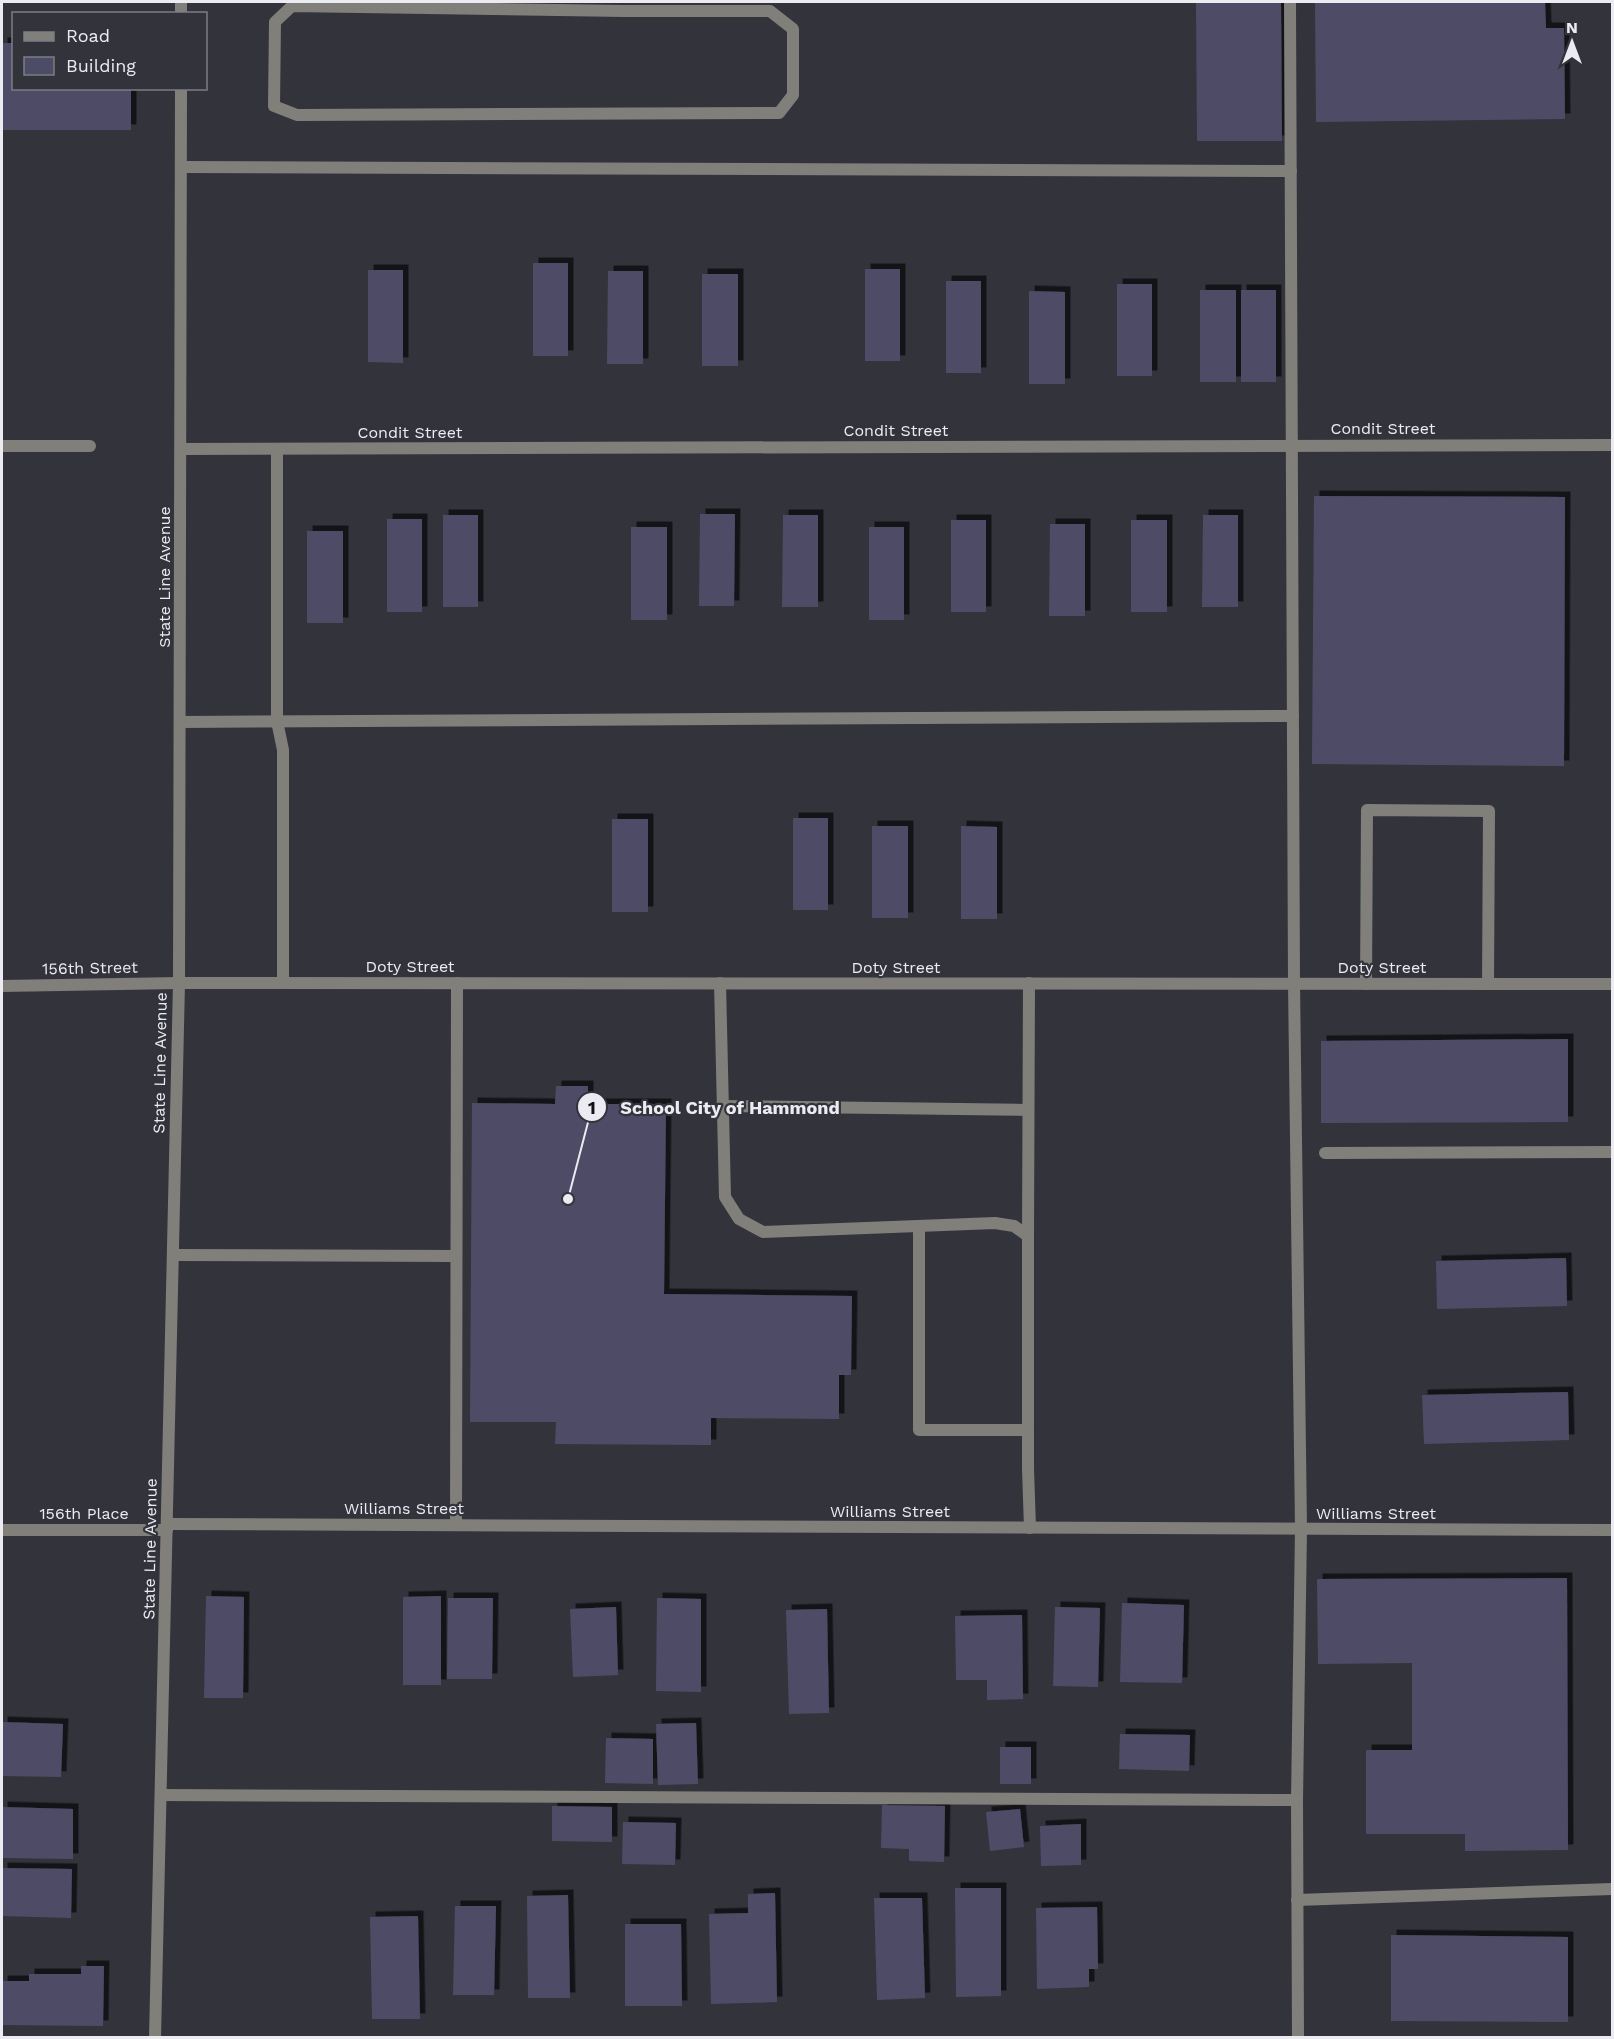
<svg xmlns="http://www.w3.org/2000/svg" width="1614" height="2039" viewBox="0 0 1614 2039" font-family="'Work Sans',sans-serif">
<style>
.building{fill:#4d4c66;filter:url(#shadow)}
.lines{fill:none;stroke-linecap:round;stroke-linejoin:round}
.service{stroke:#807f7a;stroke-width:12}
.minor{stroke:#807f7a;stroke-width:12}
.tertiary{stroke:#807f7a;stroke-width:12}
.labels{text-anchor:middle;dominant-baseline:central;stroke-width:4.5;stroke-linejoin:round;paint-order:stroke}
.street-label{font-size:16px;fill:#ebebf1;stroke:#33333c}
.leader{fill:none;stroke:#ebebf1;stroke-width:2}
.callout-dot{fill:#ebebf1;stroke:#33333c;stroke-width:2}
.mark-label{font-size:18px;text-anchor:middle;font-weight:bold;fill:#111}
.callout-label{font-size:18px;text-anchor:middle;font-weight:bold;fill:#ebebf1;stroke:#33333c;stroke-width:4.5;stroke-linejoin:round;paint-order:stroke}
</style>
<defs>
<filter id="shadow"><feDropShadow dx="5.5" dy="-5.5" stdDeviation="0" flood-color="#0009"/></filter>
</defs>
<rect width="100%" height="100%" fill="#33333c"/>
<!-- building -->
<g class="building">
<path d="M1196 2H1281L1282 141H1197Z"/>
<path d="M1315 2H1545L1546 28H1564L1565 119 1316 122Z"/>
<path d="M2 43H14V88H131V130H2Z"/>
<rect x="533" y="263" width="35" height="93"/>
<rect x="865" y="269" width="35" height="92"/>
<path d="M368 270H403V363L368 362Z"/>
<path d="M608 271H643V364H607Z"/>
<rect x="702" y="274" width="36" height="92"/>
<rect x="946" y="281" width="35" height="92"/>
<rect x="1117" y="284" width="35" height="92"/>
<rect x="1200" y="290" width="36" height="92"/>
<rect x="1241" y="290" width="35" height="92"/>
<path d="M1029 291 1065 292V384H1029Z"/>
<path d="M1314 496 1565 497 1564 766 1312 764Z"/>
<path d="M700 514H735L734 606H699Z"/>
<rect x="443" y="515" width="35" height="92"/>
<path d="M783 515H818V607H782Z"/>
<path d="M1203 515H1238V607H1202Z"/>
<rect x="387" y="519" width="35" height="93"/>
<rect x="951" y="520" width="35" height="92"/>
<rect x="1131" y="520" width="36" height="92"/>
<path d="M1050 524H1085V616H1049Z"/>
<rect x="631" y="527" width="36" height="93"/>
<rect x="869" y="527" width="35" height="93"/>
<rect x="307" y="531" width="36" height="92"/>
<rect x="793" y="818" width="35" height="92"/>
<rect x="612" y="819" width="36" height="93"/>
<rect x="872" y="826" width="36" height="92"/>
<path d="M961 826 997 827V919H961Z"/>
<path d="M1568 1039V1122L1321 1123V1041Z"/>
<path d="M556 1086H588V1104H666L664 1294 852 1296 851 1375H839V1419L711 1418V1445L555 1444 556 1422H470L472 1103 555 1104Z"/>
<path d="M1566 1258 1567 1306 1437 1309 1436 1261Z"/>
<path d="M1568 1392 1569 1440 1424 1444 1422 1395Z"/>
<path d="M1567 1578 1568 1850 1465 1851V1834H1366V1750H1412V1663L1318 1664 1317 1579Z"/>
<path d="M206 1596 244 1597 243 1698H204Z"/>
<path d="M441 1596V1685H403V1597Z"/>
<path d="M448 1598H493L492 1679H447Z"/>
<path d="M657 1598 701 1599V1692L656 1691Z"/>
<path d="M1122 1603 1184 1605 1182 1683 1120 1682Z"/>
<path d="M616 1607 618 1675 573 1677 570 1609Z"/>
<path d="M1055 1607 1100 1608 1098 1687 1053 1686Z"/>
<path d="M827 1609 829 1713 789 1714 786 1610Z"/>
<path d="M1022 1615 1023 1699 987 1700V1680H956L955 1616Z"/>
<path d="M2 1722 63 1724 61 1777 2 1776Z"/>
<path d="M696 1723 698 1784 658 1785 656 1724Z"/>
<path d="M1120 1734 1190 1735 1189 1771 1119 1769Z"/>
<path d="M606 1738 653 1739V1784L605 1783Z"/>
<rect x="1000" y="1747" width="31" height="37"/>
<path d="M882 1805 945 1806 944 1862 909 1861V1849L881 1848Z"/>
<path d="M552 1806 612 1807V1842L552 1841Z"/>
<path d="M2 1807 73 1809V1859L2 1858Z"/>
<path d="M1020 1809 1024 1847 990 1851 986 1812Z"/>
<path d="M623 1822 676 1823 675 1865 622 1864Z"/>
<path d="M1081 1824V1865L1041 1866 1040 1826Z"/>
<path d="M2 1868 72 1869 71 1918 2 1916Z"/>
<path d="M955 1888H1001V1996L956 1997Z"/>
<path d="M775 1893 777 2002 711 2004 709 1914 748 1913V1894Z"/>
<path d="M568 1895 570 1998H528L527 1896Z"/>
<path d="M874 1898H922L925 1998 877 2000Z"/>
<path d="M455 1906H496L494 1995H453Z"/>
<path d="M1097 1907 1098 1969H1089V1987L1037 1989 1036 1908Z"/>
<path d="M418 1916 420 2019H372L370 1917Z"/>
<path d="M625 1924H681L682 2006H625Z"/>
<path d="M1391 1935 1568 1937V2022L1391 2021Z"/>
<path d="M81 1966H104L103 2026 2 2025V1981H29V1974H81Z"/>
</g>
<g class="lines">
<!-- service -->
<g class="service">
<path d="M1290 2 1294 983 1301 1529 1297 1800 1298 2038"/>
<path d="M292 6 624 11H770L793 29V95L779 113 297 115 274 106 275 22Z"/>
<path d="M181 167 1291 171"/>
<path d="M277 449V721L283 750V983"/>
<path d="M181 722 1293 716"/>
<path d="M720 983 725 1197 739 1219 763 1232 995 1223 1014 1226 1028 1236V1469L1030 1528"/>
<path d="M1366 984 1367 810 1489 811 1488 984"/>
<path d="M723 1106 1028 1110"/>
<path d="M1325 1153 1612 1152"/>
<path d="M919 1226V1430H1028"/>
<path d="M1028 1236 1029 983"/>
<path d="M173 1255 456 1256"/>
<path d="M456 1525 457 983"/>
<path d="M161 1795 1297 1800"/>
<path d="M1297 1900 1612 1889"/>
</g>
<!-- minor -->
<g class="minor">
<path d="M2 446H90"/>
<path d="M181 449 1612 445"/>
<path d="M2 986 179 983 1612 984"/>
<path d="M167 1524 1612 1530"/>
<path d="M2 1530H167"/>
</g>
<!-- tertiary -->
<g class="tertiary">
<path d="M181 14V2"/>
<path d="M155 2038 179 983 181 88"/>
</g>
</g>
<g class="labels">
<!-- street labels -->
<g class="street-label">
<text x="1383" y="428">Condit Street</text>
<text x="896" y="430">Condit Street</text>
<text x="410" y="432">Condit Street</text>
<text transform="translate(164 577) rotate(-90)">State Line Avenue</text>
<text x="410" y="966">Doty Street</text>
<text x="896" y="967">Doty Street</text>
<text x="1382" y="967">Doty Street</text>
<text transform="translate(90 968) rotate(-1)">156th Street</text>
<text transform="translate(160 1063) rotate(-89)">State Line Avenue</text>
<text x="404" y="1508">Williams Street</text>
<text x="890" y="1511">Williams Street</text>
<text x="84" y="1513">156th Place</text>
<text x="1376" y="1513">Williams Street</text>
<text transform="translate(150 1549) rotate(-89)">State Line Avenue</text>
</g>
</g>
<!-- callouts -->
<path class="leader" d="M568 1199L592 1107"/>
<g class="callout-dot">
<circle cx="568" cy="1199" r="6"/>
<circle cx="592" cy="1107" r="15"/>
</g>
<g class="mark-label">
<text x="592" y="1114">1</text>
</g>
<g class="callout-label">
<text x="730" y="1114">School City of Hammond</text>
</g>
<!-- border -->
<rect width="1614" height="2039" fill="none" stroke="#ebebf1" stroke-width="6"/>
<!-- legend -->
<rect x="12" y="12" width="195" height="78" fill="#33333c" stroke="#7d7d84" stroke-width="1.5"/>
<rect x="24" y="32" width="30" height="9" fill="#807f7a" stroke="#7d7d84" stroke-width="1.5"/>
<text x="66" y="42" font-size="18" fill="#ebebf1">Road</text>
<rect x="24" y="57" width="30" height="18" fill="#4d4c66" stroke="#7d7d84" stroke-width="1.5"/>
<text x="66" y="72" font-size="18" fill="#ebebf1">Building</text>
<!-- north arrow -->
<g transform="translate(1572 42)" stroke="#33333c" stroke-width="4.5" paint-order="stroke">
<path d="M0-4.5L10 22L0 15L-10 22Z" fill="#ebebf1"/>
<text y="-9" font-size="16" font-weight="bold" text-anchor="middle" fill="#ebebf1">N</text>
</g>
</svg>
